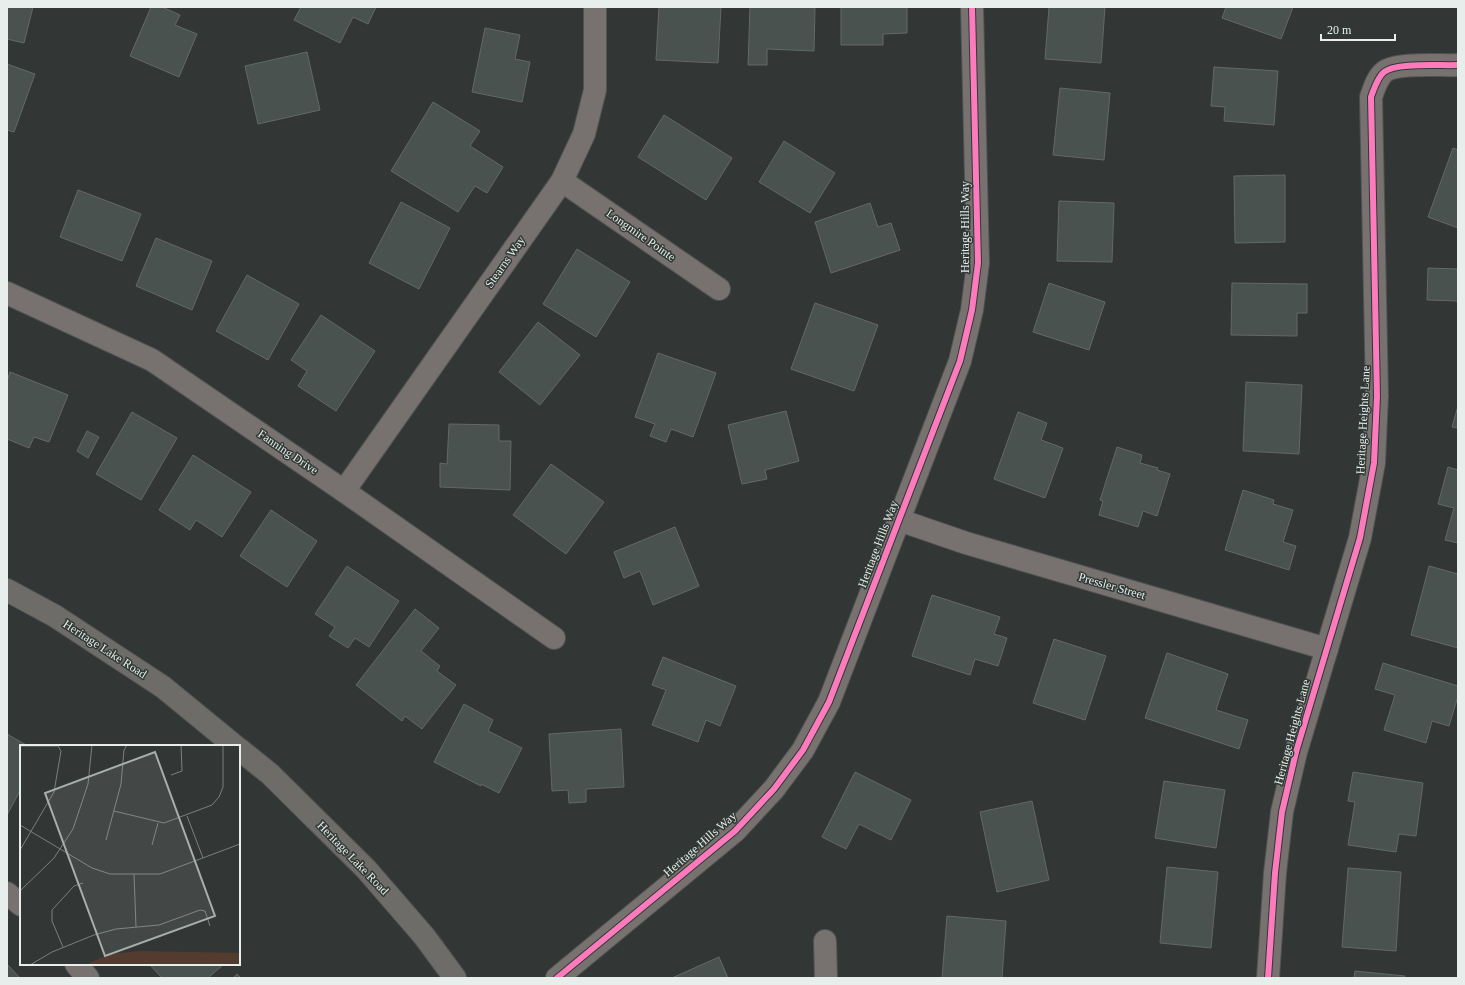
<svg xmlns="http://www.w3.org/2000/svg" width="1465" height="985" viewBox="0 0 1465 985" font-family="Georgia,serif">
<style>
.building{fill:#49524e;stroke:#646866}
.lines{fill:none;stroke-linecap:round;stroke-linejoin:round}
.street-casing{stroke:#505352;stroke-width:24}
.secondary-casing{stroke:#505352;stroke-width:24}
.street{stroke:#777270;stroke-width:22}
.secondary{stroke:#6e6c69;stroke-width:22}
.cycleway-casing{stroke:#303935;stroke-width:8}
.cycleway{stroke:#fd7abc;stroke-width:6}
.labels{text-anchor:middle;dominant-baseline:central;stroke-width:3;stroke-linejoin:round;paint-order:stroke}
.street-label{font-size:12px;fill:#e8eeeb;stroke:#303935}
.inset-road{fill:none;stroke:#7b807e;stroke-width:1}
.view{fill:#a8aeab;fill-opacity:0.15;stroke:#a8aeab;stroke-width:2}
.inset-edge{fill:none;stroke:#e8eeeb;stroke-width:2}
</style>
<rect width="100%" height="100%" fill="#323735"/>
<!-- building -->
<g class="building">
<path d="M7 7H33L24 43 7 39Z"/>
<path d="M151 7H162L180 15 175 25 197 34 179 77 130 56Z"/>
<path d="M301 7H376L368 24 353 17 340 43 294 20Z"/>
<path d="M659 7H721L718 63 656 60Z"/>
<path d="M750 7H815L814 51 767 49V65H748Z"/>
<path d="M841 7H907V33L883 34V45H841Z"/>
<path d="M1049 7H1105L1101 63 1045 59Z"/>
<path d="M1226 7H1293L1281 39 1222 18Z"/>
<path d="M485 28 520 35 515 59 530 62 522 102 472 92Z"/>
<path d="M307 52 320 110 258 124 245 66Z"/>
<path d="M7 64 35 74 14 132 7 130Z"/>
<path d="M1214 67 1278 71 1274 125 1224 121 1225 107 1211 106Z"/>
<path d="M1060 88 1110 93 1104 160 1053 155Z"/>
<path d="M433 102 480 131 470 146 503 167 487 193 475 186 458 212 391 171Z"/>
<path d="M664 115 732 158 706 200 638 157Z"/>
<path d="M784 141 835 173 810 213 759 182Z"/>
<path d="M1453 148 1458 150V228L1428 217Z"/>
<path d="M1285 175V242L1235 243 1234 176Z"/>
<path d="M78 190 141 214 122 261 60 237Z"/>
<path d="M1059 201 1114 203 1112 262 1057 261Z"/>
<path d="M401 202 450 228 419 289 369 263Z"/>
<path d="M870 203 878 227 891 223 900 250 831 273 815 222Z"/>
<path d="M156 238 212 261 192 310 136 286Z"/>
<path d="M577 249 630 282 596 337 543 304Z"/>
<path d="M1428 268 1458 269V301L1427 300Z"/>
<path d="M247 275 299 304 268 360 216 331Z"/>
<path d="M1049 283 1105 302 1089 350 1033 332Z"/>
<path d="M1232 283 1307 284V313H1297V336L1231 335Z"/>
<path d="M815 303 878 325 854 391 791 369Z"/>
<path d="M321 315 375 351 336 411 298 386 307 371 291 360Z"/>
<path d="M538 322 580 355 540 405 499 372Z"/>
<path d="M658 353 716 373 693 437 671 429 666 442 650 436 655 424 635 417Z"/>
<path d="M10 372 68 395 49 442 34 437 29 448 7 439V381Z"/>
<path d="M1246 382 1302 385 1299 454 1243 451Z"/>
<path d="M1458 406V428L1452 427Z"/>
<path d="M786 411 799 461 765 470 767 479 742 484 728 425Z"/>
<path d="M132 412 177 438 141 500 96 474Z"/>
<path d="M1018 412 1047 423 1041 440 1063 448 1045 498 994 479Z"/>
<path d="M449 424 499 425V441H511L510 490 440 487V463L447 464Z"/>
<path d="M87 431 99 437 88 458 77 451Z"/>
<path d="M1117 447 1142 455 1140 463 1158 468 1157 470 1170 474 1157 516 1143 511 1138 527 1099 515 1103 501 1100 500Z"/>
<path d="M193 455 251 492 222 537 196 520 190 530 159 510Z"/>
<path d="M551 464 604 502 566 554 513 515Z"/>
<path d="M1448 467 1458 470V543L1445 540 1454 508 1438 504Z"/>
<path d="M1243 490 1274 500 1273 504 1293 510 1283 542 1296 546 1289 570 1225 550Z"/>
<path d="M271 510 317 541 287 587 240 556Z"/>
<path d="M675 527 699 586 653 605 640 571 624 578 614 552Z"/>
<path d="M347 566 399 601 369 647 355 638 348 648 329 636 335 627 315 614Z"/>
<path d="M1429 566 1458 574V648L1411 635Z"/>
<path d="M932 595 1000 617 994 634 1007 638 998 666 975 659 970 675 912 656Z"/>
<path d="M415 609 439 628 421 651 440 666 437 671 456 685 422 729 405 716 402 721 356 685Z"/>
<path d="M1054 639 1106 656 1085 720 1033 703Z"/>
<path d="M1167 653 1228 674 1216 710 1248 720 1239 749 1145 718Z"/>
<path d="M663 657 736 686 720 726 706 720 698 742 652 725 666 690 652 685Z"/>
<path d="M1383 663 1458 686V696L1449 726 1432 721 1426 743 1384 730 1395 695 1375 689Z"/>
<path d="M464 704 493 720 488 731 522 748 499 793 481 784V786L434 762Z"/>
<path d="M621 729 624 787 586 789V802L569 803 568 790 552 791 549 734Z"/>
<path d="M7 734 28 746H21V789L7 815Z"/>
<path d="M855 772 911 800 891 840 859 824 846 849 822 837Z"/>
<path d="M1353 772 1423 783 1416 836 1399 834 1396 852 1348 845 1355 802 1348 801Z"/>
<path d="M1164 781 1225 790 1216 848 1155 838Z"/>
<path d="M1032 801 1049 880 997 892 980 812Z"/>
<path d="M1167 867 1218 872 1211 948 1160 943Z"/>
<path d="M1348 868 1401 872 1396 951 1342 947Z"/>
<path d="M947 916 1006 921 1002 978H942Z"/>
<path d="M719 957 728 978H672Z"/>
<path d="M7 964 20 978H7Z"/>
<path d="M149 964H224L208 978H162Z"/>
<path d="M1355 971 1405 976 1404 978H1354Z"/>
<path d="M237 974 241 978H233Z"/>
</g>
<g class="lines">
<!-- street casing -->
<g class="street-casing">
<g id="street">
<path d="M562 181 719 289"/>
<path d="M7 293 152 360 344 491 554 638"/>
<path d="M344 491 562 181 584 134 595 90V7"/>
<path d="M899 520 966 543 1327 649"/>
<path d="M7 893 21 905"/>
<path d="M825 941 826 978"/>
<path d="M76 964 88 978"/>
<path d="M557 978 735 831 774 789 803 750 829 702 960 361 972 310 978 263 972 7"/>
<path d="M1268 978 1275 873 1282 812 1296 752 1360 538 1374 463 1377 396 1371 97C1374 89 1377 78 1384 72 1396 62 1442 66 1458 65"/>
</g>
</g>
<!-- secondary casing -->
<g class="secondary-casing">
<g id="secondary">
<path d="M7 590 55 616 163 687 235 746"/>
<path d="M239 749 270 774 366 869 424 936 455 978"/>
</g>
</g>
<!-- street -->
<use href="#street" class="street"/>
<!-- secondary -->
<use href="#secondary" class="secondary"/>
<!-- cycleway casing -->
<g class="cycleway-casing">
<g id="cycleway">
<path d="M557 978 735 831 774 789 803 750 829 702 960 361 972 310 978 263 972 7"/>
<path d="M1268 978 1275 873 1282 812 1296 752 1360 538 1374 463 1377 396 1371 97C1374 89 1377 78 1384 72 1396 62 1442 66 1458 65"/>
</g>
</g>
<!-- cycleway -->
<use href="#cycleway" class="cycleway"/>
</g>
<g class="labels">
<!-- street labels -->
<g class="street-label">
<text transform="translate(965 227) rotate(-90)">Heritage Hills Way</text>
<text transform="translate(641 235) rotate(35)">Longmire Pointe</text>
<text transform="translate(505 262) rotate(-55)">Stearns Way</text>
<text transform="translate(1363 420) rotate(-87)">Heritage Heights Lane</text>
<text transform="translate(288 452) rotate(34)">Fanning Drive</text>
<text transform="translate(878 544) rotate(-69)">Heritage Hills Way</text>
<text transform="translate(1112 586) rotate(16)">Pressler Street</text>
<text transform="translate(105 649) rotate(33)">Heritage Lake Road</text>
<text transform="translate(1292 732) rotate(-75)">Heritage Heights Lane</text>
<text transform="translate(700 844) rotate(-41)">Heritage Hills Way</text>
<text transform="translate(353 858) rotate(46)">Heritage Lake Road</text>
</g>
</g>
<!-- overview -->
<g transform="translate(20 745)">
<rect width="220" height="220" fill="#323735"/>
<path d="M121 206 220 208V220H65L90 209Z" fill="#543b30"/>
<path class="inset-road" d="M0 1H38L41 6 34 47 0 105M151 30 162 26 161 0M94 66 144 78 192 60 199 52 203 42V0M167 71 183 113M0 80 72 123 90 129H140L220 99M86 95 101 39 104 5 107 0M132 100 138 78M114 129 116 182M0 146 34 113 53 84 68 39 72 0M43 202 32 176V165L54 141 63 138M10 220 32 207 74 190 96 184 139 180 180 165 185 166 190 181"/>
<path class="view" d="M135 7 195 171 85 211 25 48Z"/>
<rect width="220" height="220" class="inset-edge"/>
</g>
<!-- border -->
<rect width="1465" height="985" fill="none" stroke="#e8eeeb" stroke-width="16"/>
<!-- scale -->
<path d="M1321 34v6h74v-6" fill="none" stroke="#e8eeeb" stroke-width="2"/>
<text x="1327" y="34" font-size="12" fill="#e8eeeb" stroke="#303935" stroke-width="3" paint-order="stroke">20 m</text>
</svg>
